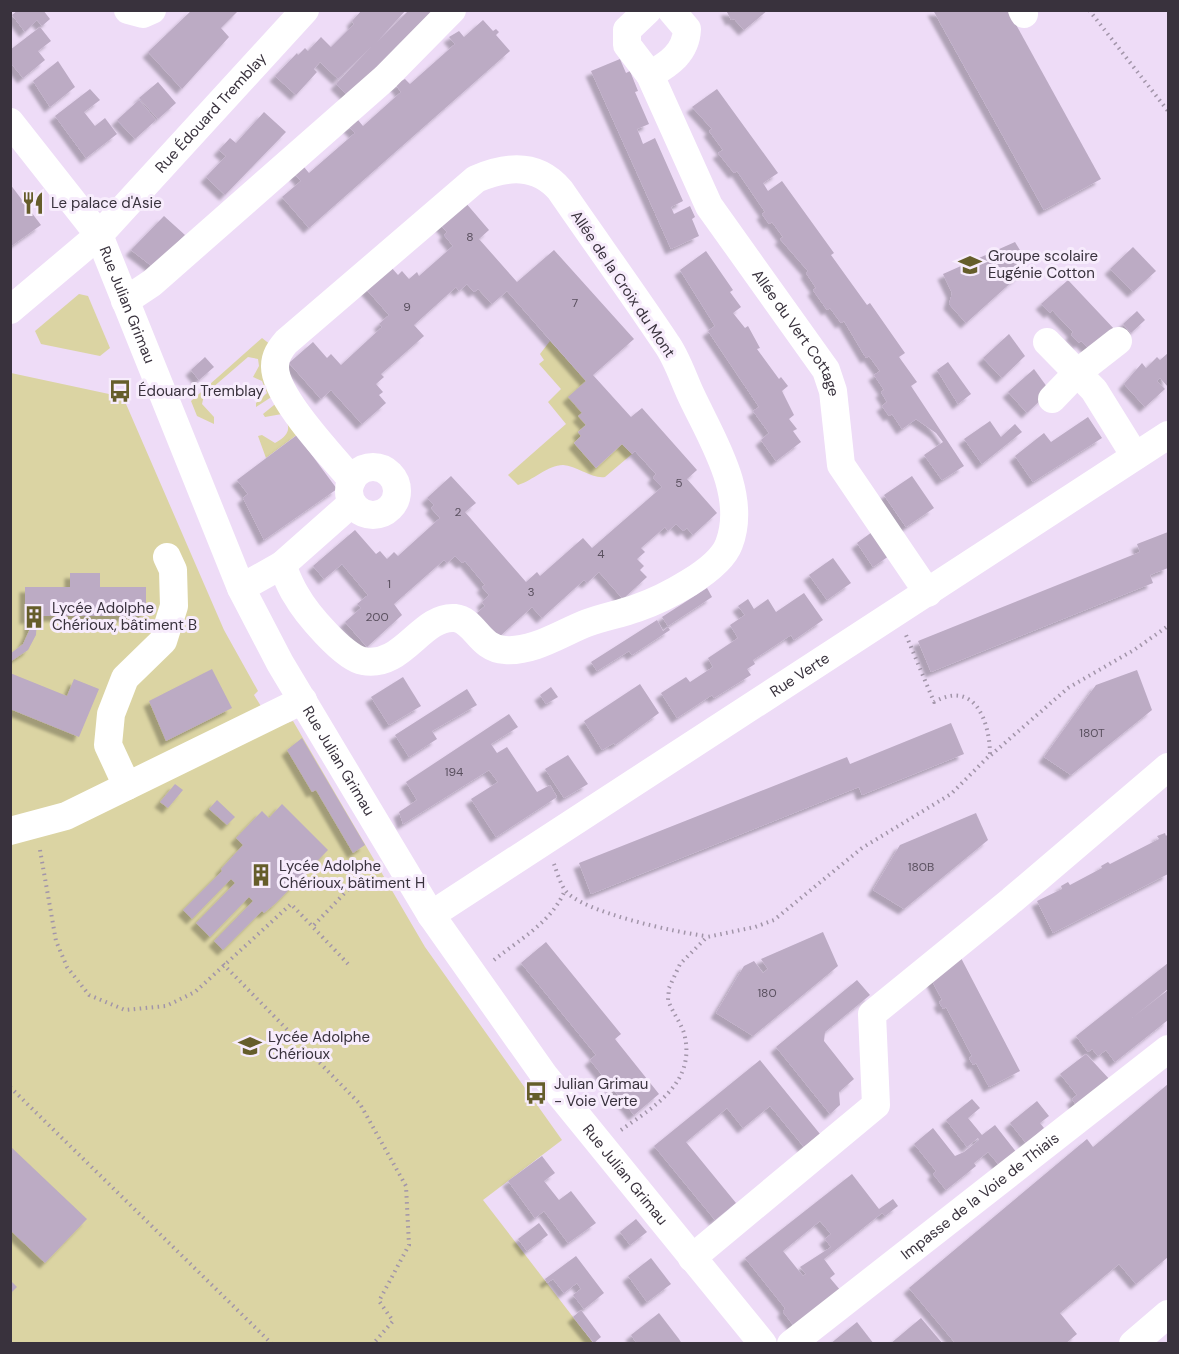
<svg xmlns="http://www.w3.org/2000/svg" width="1179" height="1354" viewBox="0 0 1179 1354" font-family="'DM Sans',sans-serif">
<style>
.green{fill:#dbd4a3}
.building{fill:#bcabc4;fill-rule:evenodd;filter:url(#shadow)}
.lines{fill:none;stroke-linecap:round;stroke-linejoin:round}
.path{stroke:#a295a9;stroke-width:4;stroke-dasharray:1.5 4.5;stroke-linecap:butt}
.minor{stroke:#fff;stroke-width:28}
.labels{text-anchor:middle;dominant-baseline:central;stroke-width:6;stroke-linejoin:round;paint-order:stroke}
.number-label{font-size:12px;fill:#5a505f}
.street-label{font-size:15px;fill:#39323d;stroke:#f7ecfc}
.poi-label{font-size:15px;fill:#39323d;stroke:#f7ecfc;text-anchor:start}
</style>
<defs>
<filter id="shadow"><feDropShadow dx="-5.5" dy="5.5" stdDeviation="1.5" flood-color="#0004"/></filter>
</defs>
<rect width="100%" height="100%" fill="#eedcf7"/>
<!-- green -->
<g class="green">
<path d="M79 294 88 296 110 348 100 356 41 344 35 331Z"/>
<path d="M262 338 271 345 273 396 256 407V403L267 393 262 381 253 377 259 366 258 359 248 357 204 395 202 404 214 417V424L197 416 191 401Z"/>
<path d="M550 341 586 381 582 413 579 416 586 425 578 432 581 436 574 443 596 468 622 444 632 454 605 477C592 479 577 466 563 465 548 465 532 481 518 485L508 475 566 424 548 402 561 389 539 364 544 360 540 354Z"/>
<path d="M11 373 123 397 224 630 258 691 254 695 274 727 293 721 425 947 562 1140 483 1200 593 1343 11 1344Z"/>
<path d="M279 401 302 431 266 458 258 436 262 435 275 443C290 435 292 427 282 414L265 417 263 414Z"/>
</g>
<!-- building -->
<g class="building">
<path d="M18 10H43L50 19 42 26 37 20 25 32 12 15Z"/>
<path d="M192 10H239L221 28 229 37 182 89 148 52Z"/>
<path d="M362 10H406L377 42 409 10H439L351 99 336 84 372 46 338 79 320 62 314 69 317 72 296 95 275 76 297 53 298 55 305 48 308 51 321 37 331 47 354 24 352 21Z"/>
<path d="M726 10H768L744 30 734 19 731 20Z"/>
<path d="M933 10H1008L1101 179 1044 210Z"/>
<path d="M483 20 493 31 496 29 499 32 496 35 510 51 309 228 282 197 301 181 294 173 304 167 309 173 355 133 348 126 358 120 363 126 401 92 395 84 405 79 410 84 455 44 449 37 459 31 464 37Z"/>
<path d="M40 27 51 41 38 51 45 60 23 78 10 62V50Z"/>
<path d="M620 59 626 73 630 71 638 91 635 92 649 124 637 129 640 136 643 144 655 138 683 201 671 207 674 214 690 206 695 217 692 219 699 236 671 249 591 71Z"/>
<path d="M58 61 75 87 50 107 33 81Z"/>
<path d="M158 82 176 103 158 119 139 98Z"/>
<path d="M90 89 100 100 84 112 95 126 105 118 117 134 86 158 55 116Z"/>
<path d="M717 89 778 173 763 183 768 191 782 181 834 253 831 255 867 305 870 303 905 353 899 357 917 382 911 386 964 466 942 480 924 455 943 442 936 433 916 419 902 429 892 414 889 416 882 406 887 402 881 392 884 390 874 375 880 371 869 356 866 358 844 321 841 323 830 308 827 310 813 290 816 288 806 273 808 271 780 239 783 237 772 222 769 224 762 214 765 212 737 171 734 173 718 153 723 150 709 131 712 129 692 107Z"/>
<path d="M139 100 156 120 135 139 117 120Z"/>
<path d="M264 112 286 132 225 195 206 177 226 156 219 150 230 138 236 143Z"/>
<path d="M10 184 41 225 10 247Z"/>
<path d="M465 202 489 230 479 239 517 282 554 250 634 339 593 375 631 417 642 408 697 470 687 479 717 513 693 535 687 528 683 531 676 524 668 531 665 527 641 548 645 552 637 559 644 566 640 570 647 577 623 599 599 572 587 583 584 580 542 618 532 607 498 638 477 613 485 606 482 602 489 595 482 587 485 585 465 561 462 563 455 556 447 563 444 560 394 604 402 615 367 647 345 622 361 608 357 604 368 595 342 564 324 579 313 566 355 530 376 554 380 551 387 559 394 552 398 556 440 518 431 508 434 505 427 498 451 476 476 503 465 512 526 582 537 572 540 576 583 538 592 548 662 487 653 478 656 474 635 451 632 454 622 444 596 468 574 443 581 436 578 432 586 425 578 416 582 413 568 397 586 381 507 291 492 304 478 289 474 292 467 284 459 291 456 287 414 325 424 336 381 374 384 377 376 384 383 392 379 395 386 403 362 424 331 390 321 399 289 363 313 342 327 358 331 354 341 365 382 327 379 324 389 315 366 289 391 267 398 275 402 271 409 279 417 272 419 276 453 246 444 235 447 232 440 224Z"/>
<path d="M164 216 185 235 153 267 131 250Z"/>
<path d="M1015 242 1026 260 1022 262 1025 270 966 323 949 304 952 293 943 274Z"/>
<path d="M1133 247 1156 271 1133 292 1110 269Z"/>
<path d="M706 251 733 290 730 292 741 307 733 313 745 328 748 326 760 348 757 349 779 379 781 377 788 386 782 391 794 415 789 419 797 429 793 431 801 442 776 461 761 440 769 433 753 411 759 407 708 331 715 326 680 270Z"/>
<path d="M1068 280 1116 331 1092 352 1081 341 1079 343 1071 335 1073 332 1052 310 1050 313 1041 304Z"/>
<path d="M1137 311 1145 320 1131 333 1123 324Z"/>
<path d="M1009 334 1025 356 1002 378 983 358Z"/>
<path d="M1168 353V387L1160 378 1157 381 1165 389 1145 407 1124 384 1142 363 1146 368 1157 357 1160 360Z"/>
<path d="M205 357 214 367 199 380 191 370Z"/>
<path d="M948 362 971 394 958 404 937 370Z"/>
<path d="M1034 369 1050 391 1027 413 1008 392Z"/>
<path d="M1088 417 1102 438 1033 482 1015 456 1044 433 1051 442Z"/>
<path d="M990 421 1001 437 1015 424 1022 432 982 464 964 439Z"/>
<path d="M297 435 337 489 264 540 243 498 248 494 237 480Z"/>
<path d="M912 476 934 508 906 527 884 495Z"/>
<path d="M872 532 889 556 873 567 857 543Z"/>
<path d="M1168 532V568L1150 575 1153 583 931 672 918 641 1140 552 1137 544Z"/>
<path d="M833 558 851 583 827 600 809 575Z"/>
<path d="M70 573H100V587H146V616H42V619H37L36 635 28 650 10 662V654L23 644 29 631 30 618 25 619V587H70Z"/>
<path d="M707 588 712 597 668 626 662 617Z"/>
<path d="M804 593 823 620 794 640 791 635 753 660 755 664 747 669 751 675 714 698 712 695 677 718 661 693 686 677 690 682 713 667 708 658 738 638 730 625 745 615 738 606 748 599 754 609 768 599 776 612Z"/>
<path d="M657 620 663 631 668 627 670 630 632 655 629 651 597 671 591 662Z"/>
<path d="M212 669 232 708 166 741 149 701Z"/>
<path d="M1137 670 1152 710 1071 775 1044 757 1096 685Z"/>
<path d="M10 673 67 696 74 679 99 689 79 737 10 709Z"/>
<path d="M403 677 421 706 389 725 371 697Z"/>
<path d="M640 684 659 713 615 745 614 743 602 750 584 721Z"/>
<path d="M551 687 558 697 546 704 540 695Z"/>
<path d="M467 689 477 705 432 731 437 739 409 757 395 735Z"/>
<path d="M509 714 518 727 491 744 497 753 507 747 537 792 550 785 557 797 496 837 471 799 498 782 489 770 403 824 399 812 417 800 406 782Z"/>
<path d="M951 723 964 754 862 795 859 787 591 894 579 863 847 757 850 764Z"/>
<path d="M302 738 365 845 353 853 316 790 312 792 287 750Z"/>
<path d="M568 755 588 784 564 798 545 769Z"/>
<path d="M175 784 183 790 168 808 160 802Z"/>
<path d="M217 800 235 817 227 825 209 809Z"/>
<path d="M282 804 328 850 276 903 264 913 262 911 223 950 214 941 253 901 249 897 210 937 196 923 235 883 231 879 192 919 183 910 222 871 221 869 243 845 236 838 262 811 269 818Z"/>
<path d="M976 813 988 840 904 909 873 890 900 845Z"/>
<path d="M1165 833 1166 836 1168 834V874L1053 933 1037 901 1062 889 1061 886 1068 882 1070 885 1102 868 1101 866 1108 862 1110 864 1159 839 1157 836Z"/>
<path d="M823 932 838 966 753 1036 716 1013 744 966 754 961 763 973 768 969 761 959Z"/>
<path d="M546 942 621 1034 615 1039 659 1094 634 1115 590 1060 596 1055 521 963Z"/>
<path d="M961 958 1020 1071 989 1087 976 1063 973 1065 969 1058 972 1056 946 1007 943 1009 939 1002 942 1000 929 975Z"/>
<path d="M1168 963V989L1132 1018 1168 990V1020L1115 1062 1106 1050 1098 1056 1092 1049 1088 1052 1076 1036Z"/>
<path d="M857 980 870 995 825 1032 824 1041 854 1079 839 1092 840 1105 830 1114 776 1047Z"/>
<path d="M1086 1054 1112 1082 1078 1108 1072 1099 1077 1095 1060 1074Z"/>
<path d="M760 1060 820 1134 804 1147 770 1106 743 1128 727 1108 686 1142 736 1203 715 1220 654 1146Z"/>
<path d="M1168 1084V1257L1136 1284 1119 1264 1060 1313 1077 1334 1065 1344H956L909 1288 1087 1139 1093 1147Z"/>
<path d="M972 1099 980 1108 968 1118 982 1135 995 1125 1017 1153 1000 1166 988 1152 974 1163 976 1166 946 1190 933 1174 936 1171 914 1144 933 1128 955 1156 964 1152 979 1140 978 1138 967 1147 946 1120Z"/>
<path d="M1037 1101 1049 1116 1040 1123 1044 1128 1026 1143 1010 1123Z"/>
<path d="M10 1146 87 1219 45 1263 10 1230Z"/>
<path d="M542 1156 555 1173 544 1181 559 1200 571 1191 596 1223 568 1243 544 1211 535 1218 508 1181Z"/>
<path d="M852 1174 879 1209 893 1199 898 1206 885 1216 882 1213 824 1259 835 1274 830 1278 841 1291 794 1326 783 1312 785 1308 745 1258ZM820 1221 831 1234 825 1239 831 1247 800 1267 806 1274 803 1276 783 1251Z"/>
<path d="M636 1219 647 1232 630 1245 620 1232Z"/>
<path d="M539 1223 548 1235 527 1251 518 1239Z"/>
<path d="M576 1256 604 1293 584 1309 573 1295 581 1289 577 1283 564 1293 553 1279 547 1283 545 1279Z"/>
<path d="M651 1258 671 1284 647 1302 628 1276Z"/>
<path d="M10 1280 17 1287 10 1294Z"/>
<path d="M581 1310 601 1337 594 1343 573 1317Z"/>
<path d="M659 1313 679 1339 682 1344H637L631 1335Z"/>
<path d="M921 1318 943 1344H890Z"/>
<path d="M857 1322 874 1344H830Z"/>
</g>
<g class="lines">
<!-- path -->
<g class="path">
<path d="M1089 10 1168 111"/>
<path d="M991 755 1068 688 1134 650 1168 626"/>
<path d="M40 850 56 941 67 967 89 995 125 1010 166 1006 195 992 291 904 350 966"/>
<path d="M554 864C557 872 560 883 565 890 580 912 679 933 706 936"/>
<path d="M314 925 361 876"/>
<path d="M494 960C520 939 552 922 565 890"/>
<path d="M223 964 360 1104 406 1186 409 1245 379 1301 393 1321 373 1344"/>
<path d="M10 1087 272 1344"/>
<path d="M621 1130C655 1106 697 1082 684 1033 680 1021 672 1012 668 1000L669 988 680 964 707 937 755 927 774 920 862 848 951 794 990 755C990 722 975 679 934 702L906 635"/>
</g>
<!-- minor -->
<g class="minor">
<path d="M128 10 143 14 152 10"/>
<path id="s1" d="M648 10 627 30V45L650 75 709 206 826 370 833 391 841 465 928 593"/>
<path d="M1022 10 1024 14"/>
<path d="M650 75C669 64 686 53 687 29L671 10"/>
<path id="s2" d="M10 122 99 235 241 588 280 663 431 915 544 1075 763 1344"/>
<path d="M125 301 152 283 385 78 452 10"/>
<path id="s3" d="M10 310 99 235 305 10"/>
<path d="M1047 342 1094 390 1135 456"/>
<path d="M1052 399 1077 373 1118 341"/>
<circle cx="373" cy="491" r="24"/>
<path d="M282 565C286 575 290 586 296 595 306 613 344 658 363 661 403 669 421 615 455 618 475 620 479 649 505 650 534 652 561 633 587 623 603 617 620 614 637 608 663 599 719 571 729 544 748 494 711 438 691 395 683 378 677 358 666 343 632 292 595 241 560 190 537 163 506 166 476 179L286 342C280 349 275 356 275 366 274 396 332 456 352 480"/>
<path d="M241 588 282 565 352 503"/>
<path d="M127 786 108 745 111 714 125 678 163 641 174 606 173 570 167 557"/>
<path d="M10 831 66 816 303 700"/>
<path id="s4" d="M431 915 1168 435"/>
<path d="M692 1258 876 1105 872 1014 1012 900 1168 767"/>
<path id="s5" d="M791 1344 1168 1049"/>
<path d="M1133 1344 1168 1314"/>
</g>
</g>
<!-- icons -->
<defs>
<g id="restaurant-bare" transform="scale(1.8)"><path d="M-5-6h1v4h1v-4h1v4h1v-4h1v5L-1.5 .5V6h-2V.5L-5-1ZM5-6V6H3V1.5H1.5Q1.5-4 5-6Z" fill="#655d2a" stroke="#f7ecfc" stroke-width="2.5" paint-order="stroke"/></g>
<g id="school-bare" transform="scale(1.8)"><path d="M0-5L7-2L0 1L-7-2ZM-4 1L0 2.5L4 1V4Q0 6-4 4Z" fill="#655d2a" stroke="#f7ecfc" stroke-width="2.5" paint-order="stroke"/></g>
<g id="bus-bare" transform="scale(1.8)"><path d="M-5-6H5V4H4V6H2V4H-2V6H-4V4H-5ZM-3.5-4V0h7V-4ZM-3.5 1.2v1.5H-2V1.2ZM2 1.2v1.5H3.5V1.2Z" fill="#655d2a" stroke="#f7ecfc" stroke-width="2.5" paint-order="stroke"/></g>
<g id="building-bare" transform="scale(1.8)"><path d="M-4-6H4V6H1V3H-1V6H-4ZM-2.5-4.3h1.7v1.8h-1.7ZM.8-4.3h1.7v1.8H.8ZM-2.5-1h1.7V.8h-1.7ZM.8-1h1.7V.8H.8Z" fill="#655d2a" stroke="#f7ecfc" stroke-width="2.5" paint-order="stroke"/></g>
</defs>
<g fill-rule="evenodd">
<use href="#restaurant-bare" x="33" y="203"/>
<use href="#school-bare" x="970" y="265"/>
<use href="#bus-bare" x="120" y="391"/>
<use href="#building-bare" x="34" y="617"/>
<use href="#building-bare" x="261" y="875"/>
<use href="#school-bare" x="250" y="1046"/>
<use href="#bus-bare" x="536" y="1093"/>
</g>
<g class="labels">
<!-- number labels -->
<g class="number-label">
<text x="470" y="237">8</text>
<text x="575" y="303">7</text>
<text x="407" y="307">9</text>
<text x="679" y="483">5</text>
<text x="458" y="512">2</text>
<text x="601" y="554">4</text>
<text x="389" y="584">1</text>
<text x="531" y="592">3</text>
<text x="377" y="617">200</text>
<text x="1092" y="733">180T</text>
<text x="454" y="772">194</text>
<text x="921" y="867">180B</text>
<text x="767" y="993">180</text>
</g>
<!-- street labels -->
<g class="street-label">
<text stroke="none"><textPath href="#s3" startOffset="282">Rue Édouard Tremblay</textPath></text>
<text transform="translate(623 284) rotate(56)">Allée de la Croix du Mont</text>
<text stroke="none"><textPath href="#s2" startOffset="219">Rue Julian Grimau</textPath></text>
<text stroke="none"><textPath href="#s1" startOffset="380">Allée du Vert Cottage</textPath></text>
<text stroke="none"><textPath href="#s4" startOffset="440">Rue Verte</textPath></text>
<text stroke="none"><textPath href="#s2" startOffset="723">Rue Julian Grimau</textPath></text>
<text stroke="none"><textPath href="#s2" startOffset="1227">Rue Julian Grimau</textPath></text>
<text stroke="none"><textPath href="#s5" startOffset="240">Impasse de la Voie de Thiais</textPath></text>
</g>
<!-- poi labels -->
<g class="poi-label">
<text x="51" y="203">Le palace d'Asie</text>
<text x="988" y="256">Groupe scolaire<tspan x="988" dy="17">Eugénie Cotton</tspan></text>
<text x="138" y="391">Édouard Tremblay</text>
<text x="52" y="608">Lycée Adolphe<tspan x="52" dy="17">Chérioux, bâtiment B</tspan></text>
<text x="279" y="866">Lycée Adolphe<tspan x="279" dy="17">Chérioux, bâtiment H</tspan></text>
<text x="268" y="1037">Lycée Adolphe<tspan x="268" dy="17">Chérioux</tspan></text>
<text x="554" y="1084">Julian Grimau<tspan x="554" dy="17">- Voie Verte</tspan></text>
</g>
</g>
<!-- border -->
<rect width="1179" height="1354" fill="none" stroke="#39323d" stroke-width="24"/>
</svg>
